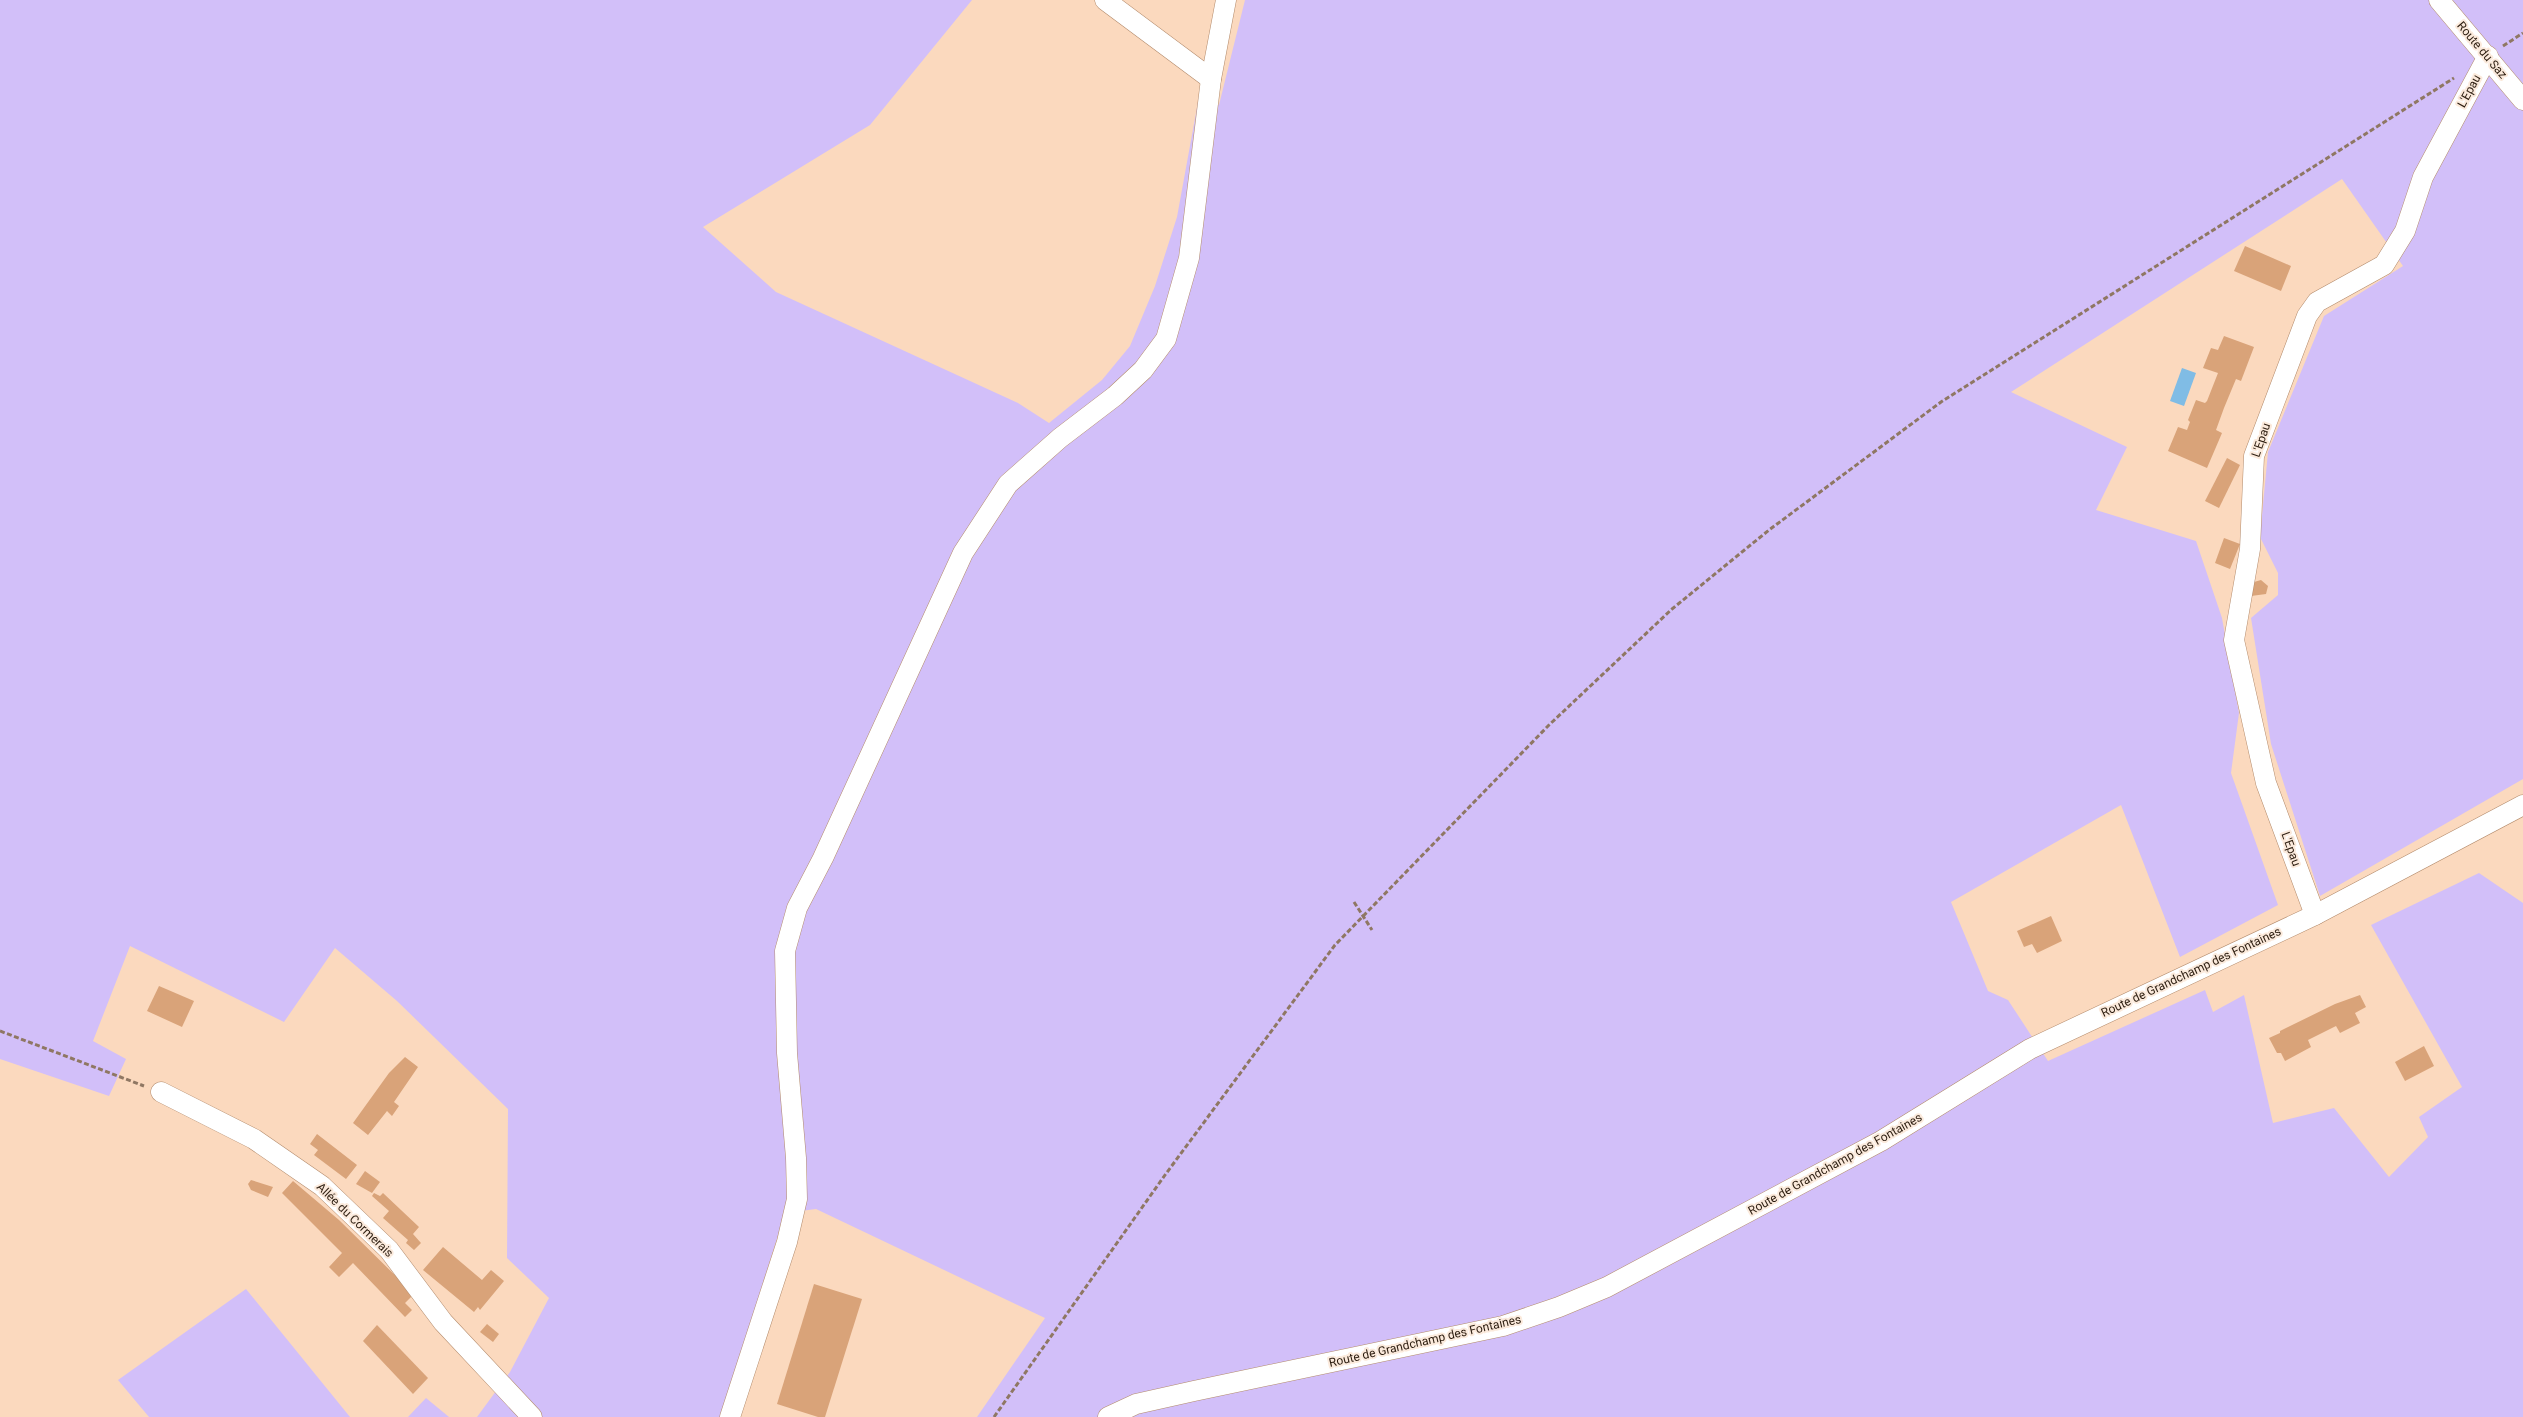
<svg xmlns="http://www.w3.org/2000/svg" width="2523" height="1417" viewBox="0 0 2523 1417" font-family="Roboto,sans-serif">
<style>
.green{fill:#d2bff9}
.water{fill:#80bce5}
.building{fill:#d9a379}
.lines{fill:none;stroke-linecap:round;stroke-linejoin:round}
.minor-casing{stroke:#b38b6c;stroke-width:21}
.path{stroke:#8f7763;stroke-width:3;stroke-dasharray:5 2.5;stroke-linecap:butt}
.minor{stroke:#fff;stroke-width:20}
.labels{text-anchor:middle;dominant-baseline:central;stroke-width:4;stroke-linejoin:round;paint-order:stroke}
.street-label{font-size:12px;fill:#2b1c0f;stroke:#fbeadc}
</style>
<rect width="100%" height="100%" fill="#fbd9be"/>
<!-- green -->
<g class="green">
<path d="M0 0H972L870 125 703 227 776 292 1018 403 1049 423 1102 380 1130 346 1155 286 1177 217 1200 91 1219 105 1245 0H2523V779L2320 896 2271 744 2251 618 2278 595V573L2260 537 2268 452 2324 316 2403 266 2342 179 2011 392 2127 447 2096 510 2196 541 2222 618 2239 713 2231 773 2278 905 2180 957 2121 805 1951 902 1988 991 2008 1000 2048 1061 2205 990 2213 1012 2244 995 2273 1123 2334 1108 2389 1177 2428 1137 2419 1117 2462 1087 2371 925 2479 873 2523 903V1417H977L1045 1318 816 1209 785 1213 721 1417H477L510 1372 549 1298 507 1258 508 1109 397 1001 335 948 284 1022 130 946 93 1041 126 1059 109 1096 0 1059Z"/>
<path d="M246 1289 350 1417H149L118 1380Z"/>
<path d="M426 1398 449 1417H408Z"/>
</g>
<!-- water -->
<path class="water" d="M2182 368 2196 373 2184 406 2170 401Z"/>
<!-- building -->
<g class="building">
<path d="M2245 246 2291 266 2281 291 2234 271Z"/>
<path d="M2224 336 2254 347 2241 381 2236 379 2224 408 2216 430 2222 433 2207 468 2168 451 2178 427 2187 430 2190 422 2188 420 2196 400 2205 403 2207 401 2218 373 2203 368 2211 348 2218 350Z"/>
<path d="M2227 458 2240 465 2219 508 2205 501Z"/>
<path d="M2224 538 2240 544 2230 569 2215 563Z"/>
<path d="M2261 580 2268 586 2266 594 2251 596 2254 582Z"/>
<path d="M2051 916 2062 941 2037 953 2032 944 2024 947 2017 931Z"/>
<path d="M159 986 194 1001 182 1027 147 1011Z"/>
<path d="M2360 995 2366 1007 2355 1013 2360 1023 2340 1033 2336 1026 2308 1040 2311 1047 2285 1061 2281 1053H2277L2269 1038 2280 1033V1031L2335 1004Z"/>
<path d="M2424 1046 2434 1066 2405 1081 2395 1062Z"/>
<path d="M405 1057 418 1067 394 1102 399 1106 392 1116 387 1111 368 1135 353 1123 389 1073Z"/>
<path d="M317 1134 357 1165 346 1179 314 1155 318 1150 310 1144Z"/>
<path d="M365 1171 380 1182 372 1193 356 1184Z"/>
<path d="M251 1180 273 1187 268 1197 251 1190 248 1184Z"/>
<path d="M293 1181 339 1220 414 1294 405 1303 412 1310 405 1317 353 1263 339 1277 329 1267 342 1253 282 1193Z"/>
<path d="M374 1193 380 1196 383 1193 419 1227 413 1234 421 1243 414 1250 406 1243 408 1240 383 1218 389 1211 372 1196Z"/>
<path d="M443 1247 482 1280 491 1270 504 1281 480 1310 478 1307 474 1312 423 1270Z"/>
<path d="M814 1284 862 1299 825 1417H818L777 1404Z"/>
<path d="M487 1324 499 1334 493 1342 480 1332Z"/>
<path d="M377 1325 428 1378 413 1394 363 1341Z"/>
</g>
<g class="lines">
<!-- minor casing -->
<g class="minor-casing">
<g id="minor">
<path d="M1105 0 1211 79"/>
<path d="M2439 0 2523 100"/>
<path d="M2315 915 2266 783 2234 640 2250 549 2254 456 2307 316 2317 302 2384 265 2405 231 2423 177 2488 56"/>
<path d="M161 1092 254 1139 322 1186 389 1250 443 1322 532 1417"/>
<path d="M730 1417 787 1242 797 1199 796 1158 787 1053 785 951 797 908 823 858 963 553 1008 484 1060 438 1115 396 1143 370 1166 339 1189 258 1211 79 1226 0"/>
<path d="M1108 1417 1136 1404 1194 1391 1503 1326 1559 1307 1607 1287 1881 1141 2030 1049 2315 915 2523 805"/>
</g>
</g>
<!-- path -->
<g class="path">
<path d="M2503 46 2523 33"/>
<path d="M1354 902 1372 930"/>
<path d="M0 1031 144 1086"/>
<path d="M994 1417 1165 1175 1335 945 1549 725 1672 609 1769 530 1941 402 2454 78"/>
</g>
<!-- minor -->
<use href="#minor" class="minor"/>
</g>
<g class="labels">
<!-- street labels -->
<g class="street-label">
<text transform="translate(2482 50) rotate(50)">Route du Saz</text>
<text transform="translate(2469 91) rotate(-62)">L'Epau</text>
<text transform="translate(2261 440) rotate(-71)">L'Epau</text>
<text transform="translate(2291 849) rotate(70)">L'Epau</text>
<text transform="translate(2191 972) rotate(-25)">Route de Grandchamp des Fontaines</text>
<text transform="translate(1835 1164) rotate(-29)">Route de Grandchamp des Fontaines</text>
<text transform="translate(355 1220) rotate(44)">Allée du Cormerais</text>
<text transform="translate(1425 1341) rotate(-13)">Route de Grandchamp des Fontaines</text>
</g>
</g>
</svg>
